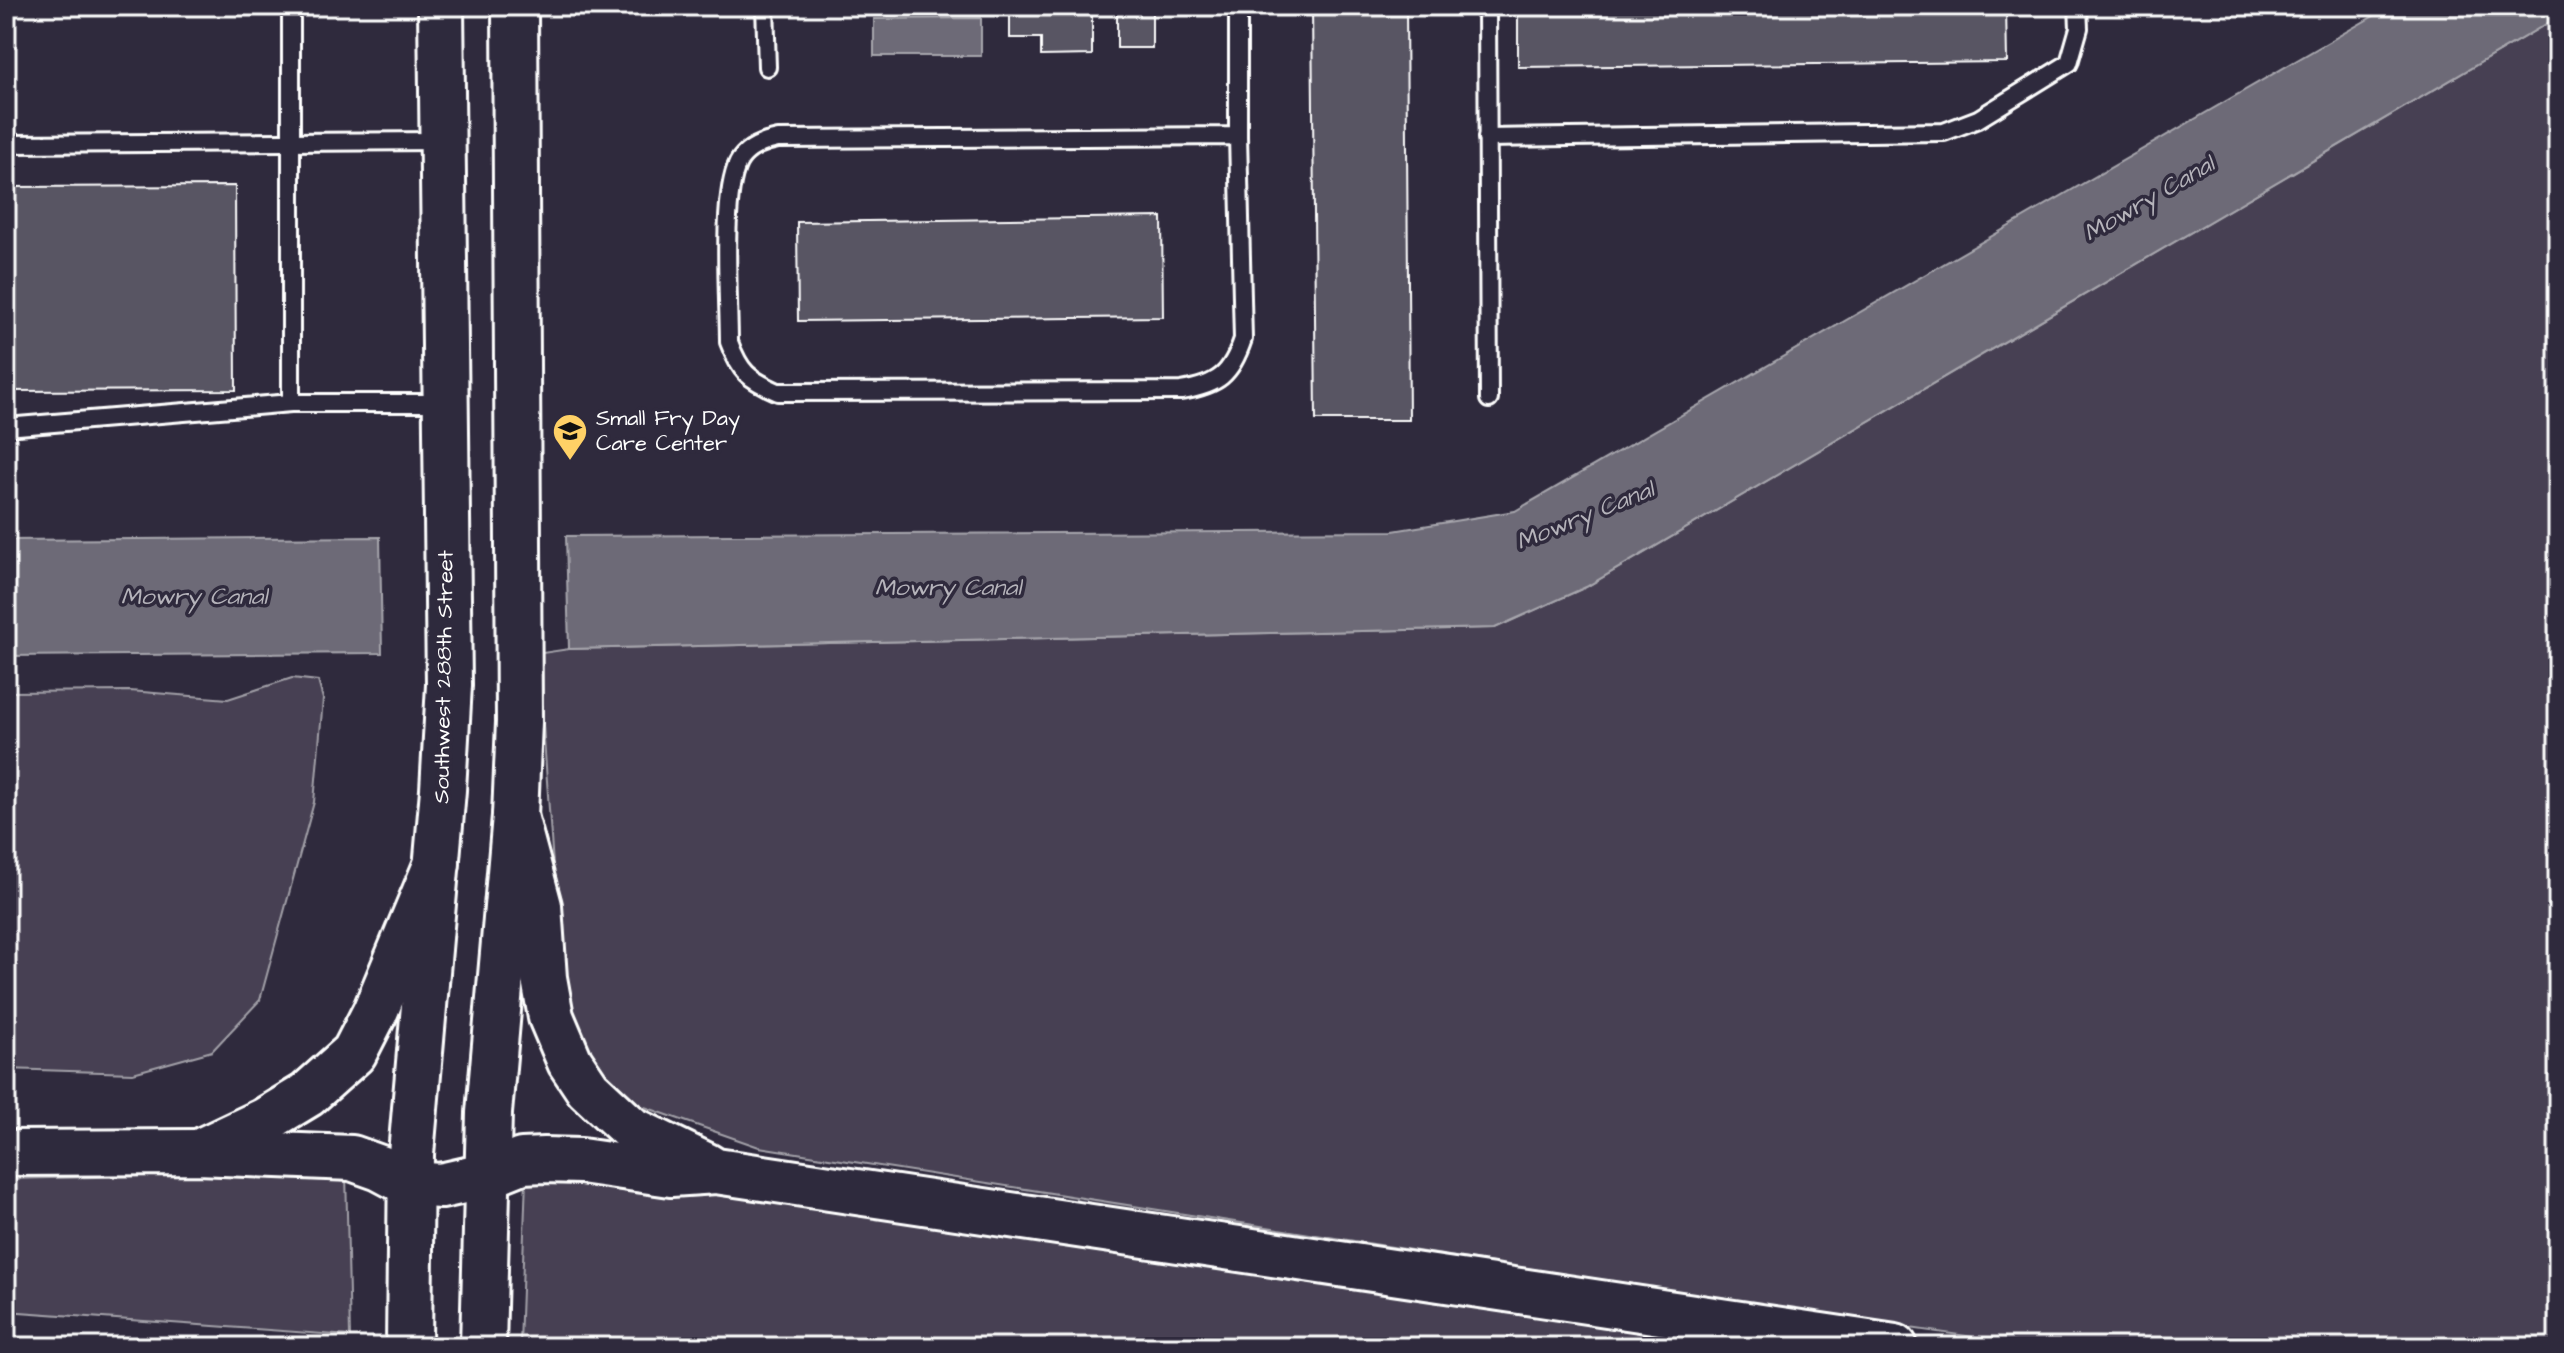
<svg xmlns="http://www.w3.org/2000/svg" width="2564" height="1353" viewBox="0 0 2564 1353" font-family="'Architects Daughter',sans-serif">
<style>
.green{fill:#464152;stroke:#a2a0a8;stroke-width:2}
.water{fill:#6d6a77;stroke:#a7a6ad;stroke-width:2}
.building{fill:#595564;stroke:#fff;stroke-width:2}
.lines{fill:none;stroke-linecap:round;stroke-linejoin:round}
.service-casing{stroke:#fff;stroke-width:22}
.secondary-casing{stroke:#fff;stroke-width:50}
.motorway-casing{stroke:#fff;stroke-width:50}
.service{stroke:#2f2a3d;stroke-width:16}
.secondary{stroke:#2f2a3d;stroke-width:44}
.motorway{stroke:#2f2a3d;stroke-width:44}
.labels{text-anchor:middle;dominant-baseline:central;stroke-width:7;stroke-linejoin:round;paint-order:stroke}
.poi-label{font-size:22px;fill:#fff;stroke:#2f2a3d;text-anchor:start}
.street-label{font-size:22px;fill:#fff;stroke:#2f2a3d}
.water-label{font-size:24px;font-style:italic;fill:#b6b4bb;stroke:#2f2a3d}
</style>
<rect width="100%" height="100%" fill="#2f2a3d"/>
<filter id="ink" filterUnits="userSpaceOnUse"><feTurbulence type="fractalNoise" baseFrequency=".0125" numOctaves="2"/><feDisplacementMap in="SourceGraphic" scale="16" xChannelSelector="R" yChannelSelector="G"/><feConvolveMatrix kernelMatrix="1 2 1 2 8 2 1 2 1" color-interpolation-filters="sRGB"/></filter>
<g filter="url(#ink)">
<!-- green -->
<g class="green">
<path d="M2558 17V1347H2045L1881 1324 759 1147 636 1104 601 1083 579 1045 559 949 543 725 542 653 569 649 1495 628 1586 587Z"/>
<path d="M292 678 318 681 323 699 314 802 260 1000 212 1051 133 1073 6 1069V692L130 691 228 699Z"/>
<path d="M550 1166 1776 1347 520 1345 526 1178Z"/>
<path d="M316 1172 346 1173 350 1336 6 1311V1179Z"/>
</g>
<!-- water -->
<g class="water">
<path d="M2391 6H2558V17L1586 587 1495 628 569 649 566 536 1393 531 1515 511Z"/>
<path d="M981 18V56H874V19Z"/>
<path d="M380 537 382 653 6 656V540Z"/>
</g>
<!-- building -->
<g class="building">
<path d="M1010 6H1092V55L1041 56V38H1010Z"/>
<path d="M1110 6H1152V48H1117V11L1110 9Z"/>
<path d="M1312 6H1406L1409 420H1316Z"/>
<path d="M1518 6H2006L2007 62 1518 67Z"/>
<path d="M235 186 236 390 6 391V187Z"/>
<path d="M1162 217 1163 317 798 321 797 222Z"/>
</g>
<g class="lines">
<!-- service casing -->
<g class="service-casing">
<g id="service">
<path d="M291 6V403H445"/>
<path d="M765 6 767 67"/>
<path d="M1238 6V136L1243 339C1231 375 1218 385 1181 391L778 392C748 379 740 372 729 342 729 301 721 197 738 163 746 148 763 142 778 139L1238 136"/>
<path d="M1487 6 1489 399"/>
<path d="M1487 138 1944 132 1978 119 2069 63 2079 28 2078 6"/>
<path d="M6 144 441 141"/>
<path d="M6 427 291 403"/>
</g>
</g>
<!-- secondary casing -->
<g class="secondary-casing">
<g id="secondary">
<path d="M409 1347 411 1154 443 790 449 685 441 6"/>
<path d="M483 1347 489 1113 515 816 519 722 515 6"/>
</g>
</g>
<!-- motorway casing -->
<g class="motorway-casing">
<g id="motorway">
<path d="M515 816 539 906 544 978 551 1017 570 1062 588 1089 631 1129 707 1166"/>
<path d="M205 1149 264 1121 307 1095 354 1053 375 1012 437 863"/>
<path d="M6 1153 198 1152 352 1158 380 1168 410 1184 441 1186 485 1176 522 1161 544 1160 581 1161 671 1174 716 1171 1895 1347"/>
</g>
</g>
<!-- service -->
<use href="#service" class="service"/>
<!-- secondary -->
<use href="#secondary" class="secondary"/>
<!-- motorway -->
<use href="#motorway" class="motorway"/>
</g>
</g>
<!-- icons -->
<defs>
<g id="school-pin" transform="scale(1.8)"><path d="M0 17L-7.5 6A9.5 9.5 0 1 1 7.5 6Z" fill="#ffd166" stroke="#2f2a3d"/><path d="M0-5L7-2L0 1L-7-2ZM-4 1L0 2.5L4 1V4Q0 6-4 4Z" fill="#111"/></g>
</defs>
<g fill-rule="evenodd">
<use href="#school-pin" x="570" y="431"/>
</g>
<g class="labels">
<!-- poi labels -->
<g class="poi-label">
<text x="596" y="418">Small Fry Day<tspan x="596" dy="25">Care Center</tspan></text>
</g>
<!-- street labels -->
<g class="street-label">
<text transform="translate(444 677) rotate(-89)">Southwest 288th Street</text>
</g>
<!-- water labels -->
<g class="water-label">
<text transform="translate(2149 199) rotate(-30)">Mowry Canal</text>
<text transform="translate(1585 516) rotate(-22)">Mowry Canal</text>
<text x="948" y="588">Mowry Canal</text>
<text x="194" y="597">Mowry Canal</text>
</g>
</g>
<!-- margin -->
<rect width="2564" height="1353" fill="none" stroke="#2f2a3d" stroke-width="32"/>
<rect x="16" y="16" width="2532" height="1321" fill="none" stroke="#fff" stroke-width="3" filter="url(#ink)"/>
</svg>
